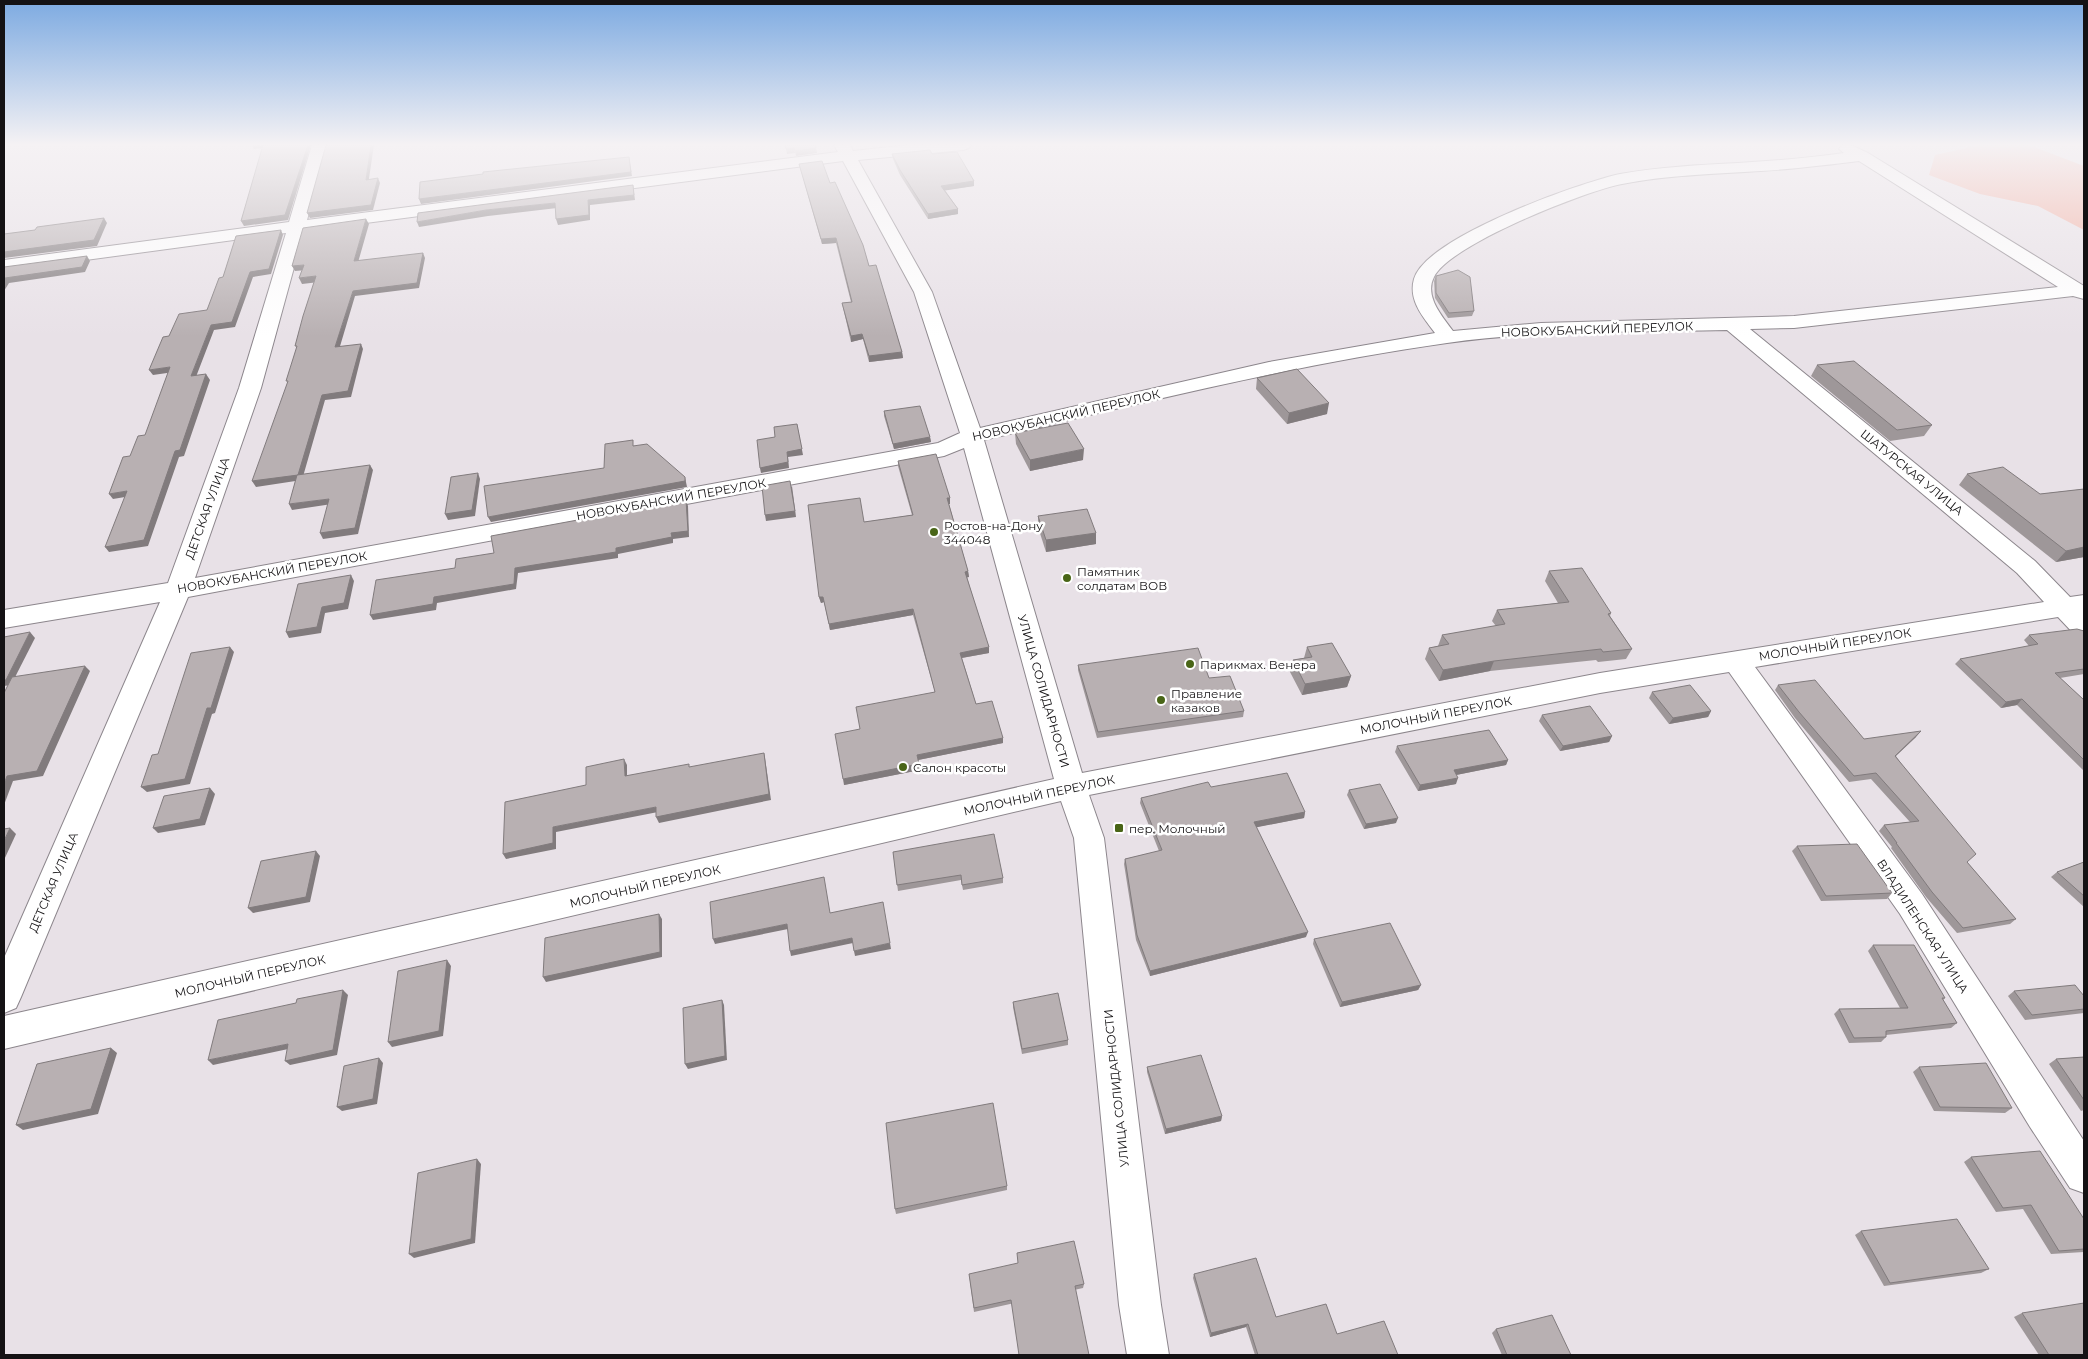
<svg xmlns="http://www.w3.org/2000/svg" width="2088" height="1359" viewBox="0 0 2088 1359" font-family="Montserrat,sans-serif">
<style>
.green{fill:#f2ab9d}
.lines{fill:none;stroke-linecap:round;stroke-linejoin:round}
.street-casing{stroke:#8c868c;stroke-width:2}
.street{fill:#fff;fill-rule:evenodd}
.wall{fill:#9e9799}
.shaded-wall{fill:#817b7d}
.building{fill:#b8b0b2;stroke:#817b7d}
.poi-dot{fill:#496517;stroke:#fff;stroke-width:2}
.labels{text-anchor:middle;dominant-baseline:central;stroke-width:5;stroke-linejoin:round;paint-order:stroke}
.street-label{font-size:12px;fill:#141214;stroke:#fff}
.poi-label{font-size:12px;fill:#141214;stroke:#fff;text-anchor:start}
</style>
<rect width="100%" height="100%" fill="#e8e1e7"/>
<!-- green -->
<path class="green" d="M1980 145H2029L2084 166V230L2038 206 1980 194 1929 175 1935 155Z"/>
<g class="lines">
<!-- street casing -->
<g class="street-casing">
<path id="street" d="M312 145H328L307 220 838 152 834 145H850L853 151 909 145H971L969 148 963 150 858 160 932 292 980 428 1269 362 1435 333C1423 317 1408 300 1414 279 1426 237 1579 183 1620 174 1659 167 1699 165 1738 163 1773 161 1808 158 1844 153L1839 149 1842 145 1853 146 1868 153 2084 286V299L2073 296 1794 328 1750 329 2035 561 2070 597 2084 595V637L2075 635 2058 617 1755 667 1922 894 2084 1141V1193L2070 1188 2030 1127 1900 914 1729 672 1600 693 1089 795 1104 838 1161 1305 1169 1355H1127L1119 1305 1074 838 1061 801 4 1049V1016L1054 779 964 448 944 456 188 597 21 997 16 1008 4 1013V958L160 602 4 628V610L168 583 239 388 286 233 4 271V260L289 222ZM843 161 914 292 960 433 938 443 195 578 261 388 304 231ZM1859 161 2058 287 1794 316 1541 323 1453 331C1442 316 1424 296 1434 277 1449 245 1585 191 1622 184 1667 175 1715 174 1761 171 1794 169 1826 165 1859 161ZM1727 330 2017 573 2044 602 1600 673 1082 773 984 440C1138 404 1291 365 1447 343 1539 330 1634 332 1727 330Z"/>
</g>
<!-- street -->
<use href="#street" class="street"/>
</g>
<!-- wall -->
<g class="wall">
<path d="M892 154H932L974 181V186L945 190 958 209V214L928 219 900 175 893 159Z"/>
<path d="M799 164 830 183 869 266 902 352 903 358 869 362 863 339 851 342 842 303 851 302 836 243 822 244Z"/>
<path d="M1436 276 1474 311 1472 316 1448 318 1435 298 1434 281Z"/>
<path d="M1817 365 1932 425 1924 436 1890 441 1811 376Z"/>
<path d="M1257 378 1327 414 1287 424 1256 389Z"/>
<path d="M884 411 930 437 931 442 894 449 884 416Z"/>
<path d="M1015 433 1083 460 1030 471 1016 444Z"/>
<path d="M898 461 950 498V504H949L968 571 969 577H967L989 653 962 658 976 704 1003 738V743L918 760 920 770 844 785 860 729 935 692 913 615 830 630 824 602 821 603 819 597 864 522 912 515 898 466Z"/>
<path d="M1967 474 2040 494 2084 489V557L2056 562 1959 485Z"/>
<path d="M1038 516 1096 533V544L1046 552 1038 527Z"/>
<path d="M1549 571 1611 613 1610 616 1632 649 1626 659 1598 662 1596 660 1490 671 1439 681 1425 659 1429 648 1438 646 1442 635 1496 626 1492 621 1497 610 1558 603 1545 581Z"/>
<path d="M2084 631V674L2060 678 2084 700V771L2017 705 2001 708 1955 664 1960 659 2029 646 2024 640 2029 635Z"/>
<path d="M1307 647 1351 676 1347 687 1302 695 1290 672 1293 660 1304 658Z"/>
<path d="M1078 665 1209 678 1244 711 1243 717 1097 738 1078 670Z"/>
<path d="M1778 685 1864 739 1916 737 1896 756 1967 862 2016 919 2010 924 1957 933 1926 897 1891 848 1892 847 1879 831 1884 825 1910 822 1871 779 1849 782 1795 718 1775 690Z"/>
<path d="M1652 692 1711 711 1708 717 1669 724 1649 698Z"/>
<path d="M1542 715 1612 736 1609 742 1560 751 1539 721Z"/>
<path d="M1397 746 1508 760 1506 765 1456 775V784L1418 791 1395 752Z"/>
<path d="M1211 787 1305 812 1304 818 1256 827 1306 937 1150 976 1136 940 1124 864 1125 859 1159 851 1140 803 1141 798Z"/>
<path d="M1349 790 1396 823 1364 829 1347 795Z"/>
<path d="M1797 846 1892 893 1887 899 1821 901 1792 851Z"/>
<path d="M893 852 1003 878V883L963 890 961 880 898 891Z"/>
<path d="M2084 862V907L2051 877 2057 872Z"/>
<path d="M1314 939 1421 985 1418 990 1340 1007 1313 944Z"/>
<path d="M1873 945 1945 998 1943 1000 1957 1023 1951 1028 1886 1035V1037L1881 1042 1849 1043 1834 1014 1839 1009 1900 1008 1868 951Z"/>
<path d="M2014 991 2084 996V1013L2025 1020 2008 996Z"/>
<path d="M1013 1002 1068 1040V1045L1022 1054 1013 1007Z"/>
<path d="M2084 1057V1110L2081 1111 2049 1064 2056 1059Z"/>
<path d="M1147 1067 1222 1116 1221 1121 1165 1134 1147 1072Z"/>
<path d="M1919 1067 2012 1108 2005 1113 1934 1111 1913 1072Z"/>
<path d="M1971 1157 2084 1219V1252L2051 1254 2023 1209 1996 1212 1964 1162Z"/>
<path d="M1007 1186V1190L896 1214 895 1209Z"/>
<path d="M1861 1231 1989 1269 1981 1273 1884 1286 1855 1235Z"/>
<path d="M969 1274 1084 1284 1083 1288 974 1312Z"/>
<path d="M1194 1274 1276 1317 1337 1334 1398 1355H1255L1246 1327 1210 1337 1193 1278Z"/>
<path d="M2022 1313 2084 1355H2039L2014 1317Z"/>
<path d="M1496 1329 1571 1355H1502L1492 1333Z"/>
</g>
<!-- shaded-wall -->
<g class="shaded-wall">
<path d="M252 145H265L266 148 254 149Z"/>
<path d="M308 145H311L288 220 244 226 241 221Z"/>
<path d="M371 145H374L368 185 366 180Z"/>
<path d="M794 148 795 153 787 154 786 149Z"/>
<path d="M816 148 817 153 796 156 795 151Z"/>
<path d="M629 157 632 176 421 204 419 199Z"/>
<path d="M378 178 380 183 373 210 310 218 307 213Z"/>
<path d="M974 181V186L942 191 941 186Z"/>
<path d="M633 185 635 200 590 205V220L558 225 556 219 588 200Z"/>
<path d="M555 203 557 208 488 216 419 227 417 222 486 210Z"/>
<path d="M958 209V214L928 219V214Z"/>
<path d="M104 218 107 223 97 246 4 258V252Z"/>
<path d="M366 219 369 224 357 266 354 261Z"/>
<path d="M281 230 283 235 271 274 253 277 235 327 214 330 194 382 191 376 211 325Z"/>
<path d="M836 238V243L822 244 821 239Z"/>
<path d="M423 253 425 258 419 288 355 296 338 353 335 347 353 291Z"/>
<path d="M87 256 90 261 85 272 9 283 4 291V280L5 278Z"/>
<path d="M304 265 307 270 295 271 292 266Z"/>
<path d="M316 276 319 282 302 284 299 278Z"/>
<path d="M862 334 863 339 851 342V336Z"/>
<path d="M361 344 363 349 351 397 325 400 302 480 256 487 252 481 322 395Z"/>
<path d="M902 352 903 358 869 362V356Z"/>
<path d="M170 367 174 372 153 375 149 370Z"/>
<path d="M206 374 210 380 184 456 179 457 148 546 109 552 105 547 175 451Z"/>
<path d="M1329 403 1327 414 1287 424 1289 413Z"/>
<path d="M797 424 803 455 788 457 789 468 761 473 760 468 787 452Z"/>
<path d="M930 437 931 442 894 449 893 444Z"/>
<path d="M1084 449 1083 460 1030 471V460Z"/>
<path d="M370 465 373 470 358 534 323 539 320 533Z"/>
<path d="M478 473 480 479 475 516 448 520 445 514Z"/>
<path d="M685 477 687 487 491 522 488 517Z"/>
<path d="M792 486 796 517 766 521 765 515Z"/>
<path d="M127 491 131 496 113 499 109 494Z"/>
<rect x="947" y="498" width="3" height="6"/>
<path d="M329 499 332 504 292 510 289 504Z"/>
<path d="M686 500 688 506 689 537 673 539V543L618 554V558L518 573 516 589 437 603 436 610 373 620 370 615 515 568 616 548 671 533Z"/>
<path d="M1096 533V544L1046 552V540Z"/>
<path d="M2084 547V557L2056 562 2066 551Z"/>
<path d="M968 571 969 577 965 578V572Z"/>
<path d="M351 575 354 581 348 609 325 613 321 633 289 638 286 632 322 607Z"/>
<path d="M819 597H823L824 602 821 603Z"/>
<path d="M913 609V615L830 630 829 624Z"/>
<path d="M30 632 35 638 11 685 4 686V680Z"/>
<path d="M230 647 234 652 215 713 212 714 190 784 147 792 141 787 207 708Z"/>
<path d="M989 647V653L961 658 960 653Z"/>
<path d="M1494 661 1490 671 1439 681 1443 670Z"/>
<path d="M85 666 90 671 43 776 13 781 4 805V784L7 776Z"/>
<path d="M1351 676 1347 687 1302 695 1305 684Z"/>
<path d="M2022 699 2017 705 2001 708 2006 702Z"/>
<path d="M1711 711 1708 717 1669 724 1673 718Z"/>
<path d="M1921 731 1916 737 1890 761 1895 756Z"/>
<path d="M1612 736 1609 742 1560 751 1563 746Z"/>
<path d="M1003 738V743L918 760 917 755Z"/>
<path d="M764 753 765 758 771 800 659 823 656 817Z"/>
<path d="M624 759 627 765V782L625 776Z"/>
<path d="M1508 760 1506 765 1451 776 1454 770Z"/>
<path d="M919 764 920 770 844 785 843 779Z"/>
<path d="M1458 778 1456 784 1418 791 1420 785Z"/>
<path d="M210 788 215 794 205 825 158 833 153 828Z"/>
<path d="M656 807 658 812 556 832V849L506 859 503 854 553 827Z"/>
<path d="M1305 812 1304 818 1253 828 1254 822Z"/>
<path d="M1398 818 1396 823 1364 829 1366 824Z"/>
<path d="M10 828 16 834 4 860V841Z"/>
<path d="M316 851 320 856 310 902 253 913 248 908Z"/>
<path d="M659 914 662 919V957L546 982 543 977Z"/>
<path d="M787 924 788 929 715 944 713 939Z"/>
<path d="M1308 932 1306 937 1150 976V971Z"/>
<path d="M852 938 853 943 791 956 790 951Z"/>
<path d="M890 943 891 949 855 956 854 951Z"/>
<path d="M447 960 451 966 443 1036 392 1047 388 1042Z"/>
<path d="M1421 985 1418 990 1340 1007 1342 1002Z"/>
<path d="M343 990 348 995 337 1055 290 1065 285 1061Z"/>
<path d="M722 1000 724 1005 727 1060 688 1069 685 1064Z"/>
<path d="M288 1044 293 1048 213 1065 208 1060Z"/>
<path d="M111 1048 117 1053 98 1114 23 1130 16 1125Z"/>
<path d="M379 1058 383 1063 377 1104 342 1111 337 1107Z"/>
<path d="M1222 1116 1221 1121 1165 1134 1166 1129Z"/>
<path d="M477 1159 481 1164 475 1243 414 1258 409 1254Z"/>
<path d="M1248 1324 1246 1327 1210 1337 1211 1333Z"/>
</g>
<!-- building -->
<g class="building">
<path d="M263 145H308L285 215 241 221Z"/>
<path d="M326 145H371L366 180 378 178 371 205 307 213Z"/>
<path d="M785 145H815L816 148 795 151 794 148 786 149Z"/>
<path d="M930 150 932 154 957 152 974 181 941 186 958 209 928 214 900 170 892 154Z"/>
<path d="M629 157 631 172 419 199 420 182 483 174V172Z"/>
<path d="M822 161 830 183 835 182 863 245 869 266 876 265 902 352 869 356 862 334 851 336 842 303 852 302 836 238 821 239 799 164Z"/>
<path d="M633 185 634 195 588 200 589 215 556 219 555 203 486 210 417 222 418 213Z"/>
<path d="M104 218 94 240 4 252V234L35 230 37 227Z"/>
<path d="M366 219 354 261 423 253 417 283 353 291 335 347 361 344 348 391 322 395 298 475 252 481 288 381H286L297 346H295L303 316 316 276 299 278 304 265 292 266 303 228Z"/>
<path d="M281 230 269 269 250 272 232 322 211 325 191 376 206 374 180 450 175 451 144 540 105 547 127 491 109 494 123 457 130 456 138 436 145 435 170 367 149 370 163 337 169 336 179 314 207 310 219 278 223 277 236 236Z"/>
<path d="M87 256 82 267 5 278 4 280V267Z"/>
<path d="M1458 270 1470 277 1474 311 1449 313 1436 293V276Z"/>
<path d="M1854 361 1932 425 1897 430 1817 365Z"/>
<path d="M1297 369 1329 403 1289 413 1257 378Z"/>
<path d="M920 406 930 437 893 444 884 411Z"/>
<path d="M1068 423 1084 449 1030 460 1015 433Z"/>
<path d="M797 424 802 449 787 452 788 462 760 468 757 440 775 437 774 427Z"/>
<path d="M633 440V446L647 444 685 477V481L488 517 484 486 604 468 605 444Z"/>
<path d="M936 454 950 498H947L968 571 965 572 989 647 960 653 976 704 992 701 1003 738 917 755 919 764 843 779 835 734 860 729 856 707 935 692 913 609 829 624 823 597H819L808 505 860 498 864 522 913 515 898 461Z"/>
<path d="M370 465 355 528 320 533 329 499 289 504 297 475Z"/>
<path d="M2003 467 2040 494 2084 489V547L2066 551 1967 474Z"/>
<path d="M478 473 472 510 445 514 451 477Z"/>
<path d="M790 481 795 511 765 515 762 486Z"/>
<path d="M686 500 688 531 671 533 672 537 616 548V552L515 568 514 584 434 597 433 604 370 615 376 580 455 568 456 559 494 553 491 536Z"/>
<path d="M1087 509 1096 533 1046 540 1038 516Z"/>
<path d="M1582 568 1611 613 1608 614 1632 649 1603 652 1601 649 1494 661 1443 670 1429 648 1449 644 1442 635 1505 624 1497 610 1569 602 1549 571Z"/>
<path d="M351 575 344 603 322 607 317 627 286 632 298 584Z"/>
<path d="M2077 629 2084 631V669L2055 673 2084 700V760L2022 699 2006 702 1960 659 2038 644 2029 635Z"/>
<path d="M30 632 6 680H4V637Z"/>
<path d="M1332 643 1351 676 1305 684 1293 660 1312 657 1307 647Z"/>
<path d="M230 647 211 708H207L185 779 141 787 152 755 158 754 191 653Z"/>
<path d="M1198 648 1209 678 1230 676 1244 711 1098 732 1078 665Z"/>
<path d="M85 666 37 771 7 776 4 784V693L12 677Z"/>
<path d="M1815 680 1864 739 1921 731 1895 756 1976 854 1967 862 2016 919 1963 928 1932 892 1896 843H1897L1884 825 1919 821 1876 773 1854 776 1799 712 1778 685Z"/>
<path d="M1690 685 1711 711 1673 718 1652 692Z"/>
<path d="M1590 706 1612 736 1563 746 1542 715Z"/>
<path d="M1489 730 1508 760 1454 770 1458 778 1420 785 1397 746Z"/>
<path d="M764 753 769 794 656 817V807L553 827V843L503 854 505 802 586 785V767L624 759 625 776 689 764V767Z"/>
<path d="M1287 773 1305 812 1254 822 1308 932 1150 971 1137 935 1125 859 1162 850 1141 798 1208 782 1211 787Z"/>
<path d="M1380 784 1398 818 1366 824 1349 790Z"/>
<path d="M210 788 200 819 153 828 164 796Z"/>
<path d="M10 828 4 841V829Z"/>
<path d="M994 834 1003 878 962 885 961 875 897 885 893 852Z"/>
<path d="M1857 844 1892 893 1826 896 1797 846Z"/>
<path d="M316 851 306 897 248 908 261 861Z"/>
<path d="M2084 862V896L2057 872Z"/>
<path d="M824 877 830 913 883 902 890 943 854 951 852 938 790 951 787 924 713 939 710 902Z"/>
<path d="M659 914 660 952 543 977 545 938Z"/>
<path d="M1390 923 1421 985 1342 1002 1314 939Z"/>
<path d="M1873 945H1914L1945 998H1942L1957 1023 1886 1031V1037L1854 1038 1839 1009 1908 1008Z"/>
<path d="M447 960 439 1031 388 1042 398 971Z"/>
<path d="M2075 985 2084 996V1009L2032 1015 2014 991Z"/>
<path d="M343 990 333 1050 285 1061 288 1044 208 1060 218 1020 296 1003 297 999Z"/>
<path d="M1058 993 1068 1040 1022 1049 1013 1002Z"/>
<path d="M722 1000 725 1056 685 1064 683 1008Z"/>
<path d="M111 1048 91 1109 16 1125 37 1064Z"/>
<path d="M1201 1055 1222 1116 1166 1129 1147 1067Z"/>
<path d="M2084 1057V1100L2056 1059Z"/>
<path d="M379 1058 373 1099 337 1107 344 1066Z"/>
<path d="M1986 1063 2012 1108 1940 1107 1919 1067Z"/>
<path d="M993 1103 1007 1186 895 1209 886 1123Z"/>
<path d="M2040 1151 2084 1219V1249L2059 1251 2031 1205 2003 1208 1971 1157Z"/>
<path d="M477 1159 471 1239 409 1254 418 1173Z"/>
<path d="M1957 1219 1989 1269 1890 1283 1861 1231Z"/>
<path d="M1074 1241 1084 1284 1075 1286 1089 1355H1019L1011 1300 974 1308 969 1274 1018 1263 1017 1253Z"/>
<path d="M1256 1258 1276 1317 1326 1304 1337 1334 1384 1321 1398 1355H1258L1248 1324 1211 1333 1194 1274Z"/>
<path d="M2084 1303V1355H2049L2022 1313Z"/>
<path d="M1552 1315 1571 1355H1507L1496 1329Z"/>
</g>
<!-- sky -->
<linearGradient id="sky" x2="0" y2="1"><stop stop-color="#7daae1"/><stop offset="0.43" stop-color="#f5f2f4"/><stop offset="1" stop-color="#f5f2f4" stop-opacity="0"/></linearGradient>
<rect width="2088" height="336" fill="url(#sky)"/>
<!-- markers -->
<g class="poi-dot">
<circle cx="934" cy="532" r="5"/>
<circle cx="1067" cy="578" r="5"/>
<circle cx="1190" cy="664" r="5"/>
<circle cx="1161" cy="700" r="5"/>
<circle cx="903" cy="767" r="5"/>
<rect x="1114" y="823" width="10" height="10" rx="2.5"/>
</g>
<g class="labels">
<!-- street labels -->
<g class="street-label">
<text transform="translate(1597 329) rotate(-2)">НОВОКУБАНСКИЙ ПЕРЕУЛОК</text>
<text transform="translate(1066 415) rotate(-13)">НОВОКУБАНСКИЙ ПЕРЕУЛОК</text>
<text transform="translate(1912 472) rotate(39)">ШАТУРСКАЯ УЛИЦА</text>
<text transform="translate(671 499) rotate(-10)">НОВОКУБАНСКИЙ ПЕРЕУЛОК</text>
<text transform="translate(207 508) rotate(-70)">ДЕТСКАЯ УЛИЦА</text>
<text transform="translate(272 572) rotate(-10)">НОВОКУБАНСКИЙ ПЕРЕУЛОК</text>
<text transform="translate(1835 644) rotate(-9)">МОЛОЧНЫЙ ПЕРЕУЛОК</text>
<text transform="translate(1044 691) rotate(74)">УЛИЦА СОЛИДАРНОСТИ</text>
<text transform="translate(1436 715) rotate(-11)">МОЛОЧНЫЙ ПЕРЕУЛОК</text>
<text transform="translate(1039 795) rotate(-12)">МОЛОЧНЫЙ ПЕРЕУЛОК</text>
<text transform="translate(53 882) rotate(-67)">ДЕТСКАЯ УЛИЦА</text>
<text transform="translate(645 886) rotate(-13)">МОЛОЧНЫЙ ПЕРЕУЛОК</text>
<text transform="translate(1923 926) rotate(57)">ВЛАДИЛЕНСКАЯ УЛИЦА</text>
<text transform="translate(250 976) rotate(-13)">МОЛОЧНЫЙ ПЕРЕУЛОК</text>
<text transform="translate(1116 1088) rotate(-96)">УЛИЦА СОЛИДАРНОСТИ</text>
</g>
<!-- poi labels -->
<g class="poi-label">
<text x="944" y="525">Ростов-на-Дону<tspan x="944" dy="14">344048</tspan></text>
<text x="1077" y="571">Памятник<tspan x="1077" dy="14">солдатам ВОВ</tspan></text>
<text x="1200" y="664">Парикмах. Венера</text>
<text x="1171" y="693">Правление<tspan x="1171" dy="14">казаков</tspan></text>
<text x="913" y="767">Салон красоты</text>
<text x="1129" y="828">пер. Молочный</text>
</g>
</g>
<!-- border -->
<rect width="2088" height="1359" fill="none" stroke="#141214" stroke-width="10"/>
</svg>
